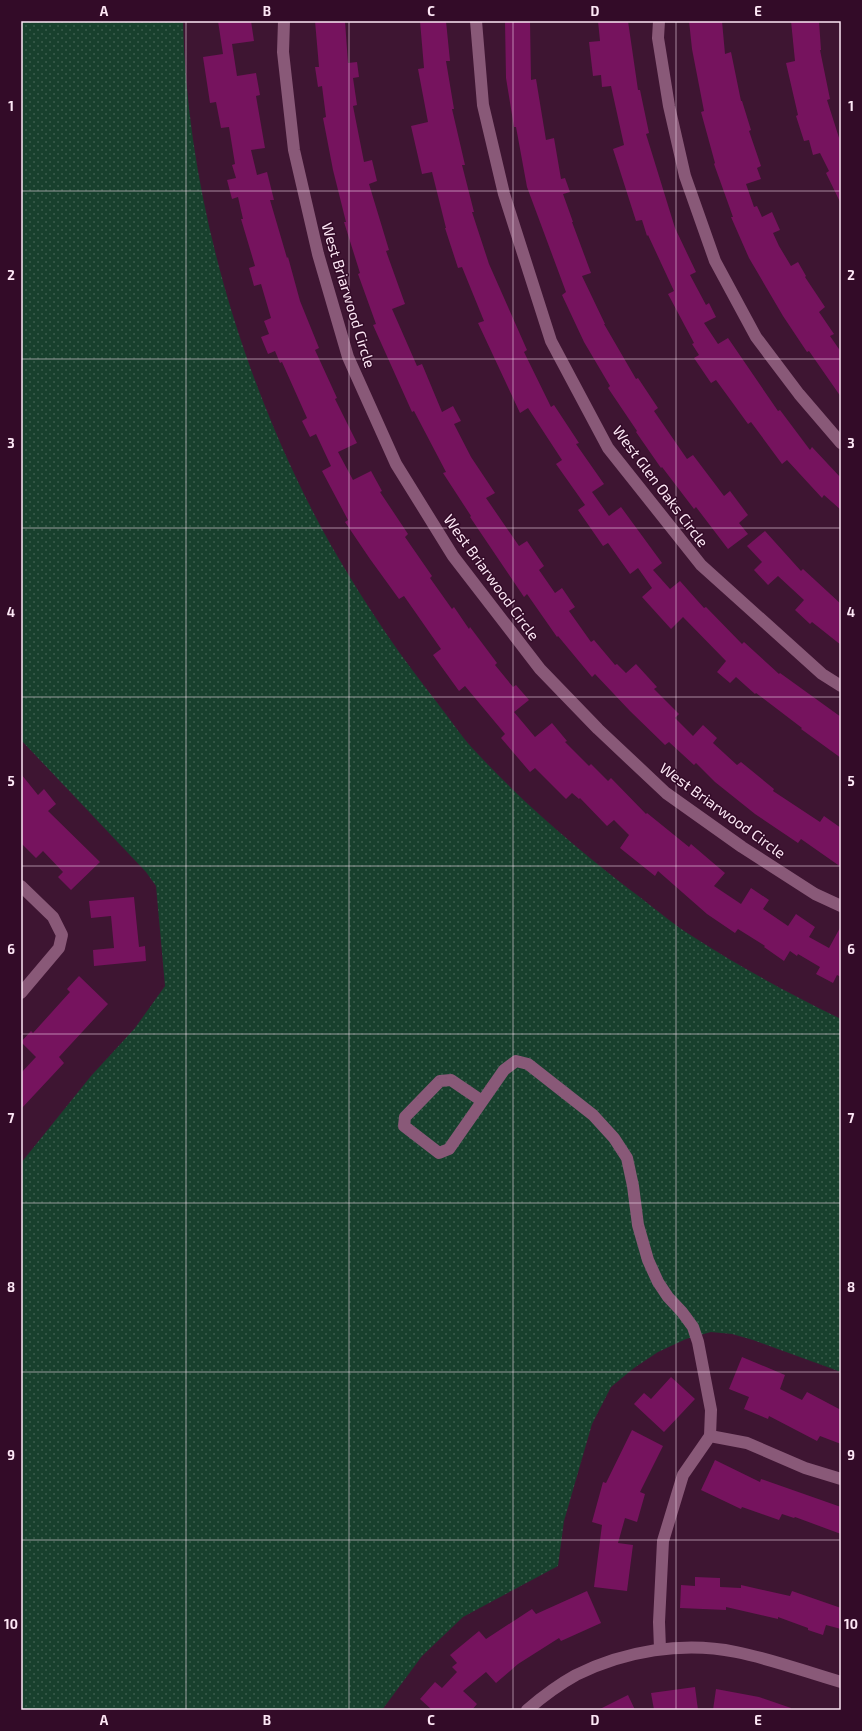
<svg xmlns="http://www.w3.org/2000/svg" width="862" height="1731" viewBox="0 0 862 1731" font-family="'Exo 2',sans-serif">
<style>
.grass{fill:url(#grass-dots)}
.building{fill:#76135e}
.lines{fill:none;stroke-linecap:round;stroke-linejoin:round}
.minor{stroke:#895978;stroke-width:12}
.grid{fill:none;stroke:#fde7f5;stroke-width:1;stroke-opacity:0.55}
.labels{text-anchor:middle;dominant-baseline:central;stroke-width:3;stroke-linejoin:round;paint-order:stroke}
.street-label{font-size:15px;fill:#fde7f5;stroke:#330b28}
.neatline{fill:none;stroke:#fde7f5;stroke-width:1.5}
.grid-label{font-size:13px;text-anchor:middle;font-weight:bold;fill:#fde7f5}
</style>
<defs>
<pattern id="grass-dots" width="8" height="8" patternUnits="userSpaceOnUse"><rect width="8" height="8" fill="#18402d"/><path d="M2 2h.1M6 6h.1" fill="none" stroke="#3a5c4c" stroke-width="1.8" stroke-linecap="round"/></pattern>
</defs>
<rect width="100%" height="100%" fill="#3e1532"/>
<!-- grass -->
<path class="grass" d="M21 21H183C187 194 240 376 322 529 345 571 371 612 399 652 415 674 432 696 448 717 457 729 466 742 476 752 526 806 583 854 641 898 658 911 674 925 692 936 740 967 790 994 841 1019V1372L753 1340 732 1334 711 1332 686 1339 658 1352 634 1368 611 1387 592 1424 564 1521 558 1566 463 1617 422 1656 382 1710H21V1163L91 1076 135 1028 165 986 156 886 146 872 21 740Z"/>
<!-- building -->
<g class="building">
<path d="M218 21H251L254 41 232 44 237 76 256 73 260 95 256 96 265 148 251 150 257 175 267 172 274 200H270L287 258 288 257 300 301 319 348 315 350 337 398 335 399 357 443 338 452 353 480 371 471 382 491 380 492 408 534 405 537 432 576 430 578 452 609 454 607 469 629 470 627 497 663 495 665 513 687 516 685 529 700 514 712 535 737 552 723 567 741 565 742 589 766 591 764 608 781 611 778 646 814 647 813 689 847 691 844 725 873 714 886 741 904 751 888 769 900 763 909 788 926 796 914 815 927 809 937 829 948 841 926V977L837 975 833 983 816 974 820 967 798 954 797 956 790 951 784 961 764 947 765 946 738 929 735 933 707 914 658 871 655 876 620 848 629 835 614 820 607 826 580 798 579 799 572 793 566 799 535 768 530 772 501 738 505 734 465 686 459 691 433 655 441 649 404 596 399 599 370 559 345 522 348 520 322 471 331 466 316 434 310 437 302 421 307 418 282 362 280 363 275 351 268 354 261 337 269 334 264 321 271 318 261 284 254 286 249 268 255 266 241 219H243L238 197 232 199 227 180 236 178 232 165 235 164 229 127 221 128 216 102 210 103 203 57 223 54Z"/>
<path d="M315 21H345L348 63 357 62 359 77 353 78 357 105 353 106 364 162 372 160 377 181 369 184 389 250 386 251 405 304 392 309 417 366 422 364 442 412 453 406 461 421 454 424 471 457 495 493 486 498 519 546 527 541 544 566 539 570 555 593 562 588 575 607 569 611 591 642 594 640 615 665 617 664 626 673 636 664 657 687 654 689 679 714 675 718 693 736 703 725 717 738 713 743 737 765 741 762 774 789 773 791 820 822 824 816 841 828V867L801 839 798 843 755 814 715 782 696 763 694 765 669 742 665 745 630 711 595 674 592 677 558 636 557 637 527 594 524 597 470 517 471 516 443 473 446 472 414 411 412 412 373 325 376 324 358 274 360 273 344 222H346L333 170 323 118 326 117 322 86 318 87 315 67H319Z"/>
<path d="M420 21H446L450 61H446L454 109H452L465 165H462L474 212H472L489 264 527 350 524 352 551 407 554 405 579 443 576 444 604 484 592 492 609 516 621 507 662 563 653 570 670 589 680 581 704 608 706 607 742 644 744 642 779 674 780 673 841 717V758L801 729 802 728 756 693 755 694 736 677 730 683 717 672 726 661 683 617 671 629 642 597 652 588 638 568 630 574 608 543 603 546 578 510 585 505 556 464 562 460 528 408 520 413 478 323 484 321 462 267 458 268 445 228H446L432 172 422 174 411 126 428 122 418 69 424 68Z"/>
<path d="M505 21H530L531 80 536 79 546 140 554 138 561 179 565 178 570 192 563 194 573 222H572L591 273 582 276 605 324H604L636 379 638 378 658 408 654 411 687 459 693 455 724 496 730 491 748 515 739 523 748 534 728 549 696 507 694 509 662 467 661 468 636 432 637 431 608 388 610 386 584 342 562 295 566 292 527 187 516 127H514L506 78Z"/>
<path d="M598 21H628L638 90H640L649 133 646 134 675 228 696 272 690 275 706 305 709 303 716 317 704 323 718 344 728 338 778 411 780 410 810 450 812 447 841 478V510L824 495 822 498 787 460 782 464 751 422 748 424 716 380 711 383 694 358 699 355 692 344 694 343 668 294 674 291 648 235 647 236 642 220 636 221 613 149 624 145 611 86 602 87 601 75 593 76 589 42 600 41Z"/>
<path d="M689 21H722L725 54 731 52 741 101H742L751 130 749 131 761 166 757 168 761 179 746 184 754 207 757 206 762 217 772 212 780 230 773 233 779 246 791 266 798 262 806 276 805 277 825 307 819 312 834 334 830 336 841 352V397L809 351 807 352 783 316 749 258 731 217H733L714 164 715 163 701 112 704 111 692 49Z"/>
<path d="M791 21H819L821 50H820L830 99 827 100 841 144V204L826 173 829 171 820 153 813 155 809 140 804 141 796 116 798 115 786 63 795 61Z"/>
<path d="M765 531 801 571 803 569 841 604V645L812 622 810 624 795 610 804 600 778 576 768 585 754 570 762 562 747 546Z"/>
<path d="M21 774 38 795 44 789 56 804 48 811 100 862 71 890 58 877 63 872 43 851 36 858 21 843Z"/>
<path d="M134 897 139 947 145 946 146 961 94 966 93 950 114 948 111 916 91 918 89 901Z"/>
<path d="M79 976 108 1004 59 1057 64 1063 21 1109V1073L36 1057 21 1042 31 1031 33 1033 70 992 67 989Z"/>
<path d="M742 1357 785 1375 780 1389 802 1400 807 1392 841 1410V1444L820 1436 817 1441 769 1416 768 1419 744 1409 749 1397 729 1389Z"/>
<path d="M671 1377 695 1399 664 1432 634 1404 644 1393 651 1399Z"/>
<path d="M632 1430 663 1446 640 1492 645 1494 637 1522 625 1518 618 1543 633 1545 627 1591 594 1587 602 1525 592 1522 603 1482 606 1483Z"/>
<path d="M715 1460 760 1482 761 1479 841 1507V1534L795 1517 794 1518 782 1514 779 1520 742 1507 741 1509 701 1490Z"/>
<path d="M695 1577 720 1578V1587L741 1588V1585L790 1596 792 1591 841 1608V1629L826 1625 823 1635 808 1630V1628L778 1617V1619L726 1607V1610L680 1608 681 1585 695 1586Z"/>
<path d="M587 1591 601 1623 561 1641 559 1638 518 1664 496 1683 486 1672 463 1691 477 1704 472 1710H432L420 1699 435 1682 442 1688 457 1672 452 1667 457 1663 450 1655 479 1631 486 1639 532 1609 536 1614Z"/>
<path d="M695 1687 698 1710H654L651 1693Z"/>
<path d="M716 1689 759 1697 791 1708 790 1710H713Z"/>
<path d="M628 1695 635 1710H598Z"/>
</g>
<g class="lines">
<!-- minor -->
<g class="minor">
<path d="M284 21 283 52 294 150 318 254 348 357 396 464 453 556 540 669 598 729 666 793 742 847 815 894 841 906"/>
<path d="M476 21 483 105 504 194 551 341 608 448 701 565 822 674 841 686"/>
<path d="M659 21 658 38 669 106 685 176 715 261 756 337 799 394 841 443"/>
<path d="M21 886 53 917 62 935 59 948 21 993"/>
<path d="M482 1101 451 1080 440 1081 405 1117 404 1126 439 1153 449 1149 504 1070 516 1061 528 1064 593 1115 614 1138 627 1158 633 1186 638 1225 648 1260 658 1282 668 1297 682 1312 693 1327 698 1342 711 1410 710 1436"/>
<path d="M660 1649 659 1622 663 1541 683 1475 710 1436 747 1443 805 1468 841 1479"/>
<path d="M527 1710C542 1697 558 1685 576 1675 624 1651 683 1641 736 1652 772 1659 806 1672 841 1682"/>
</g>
</g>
<!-- grid -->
<path class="grid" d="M186 21V1710M349 21V1710M513 21V1710M676 21V1710M21 191H841M21 359H841M21 528H841M21 697H841M21 866H841M21 1034H841M21 1203H841M21 1372H841M21 1540H841"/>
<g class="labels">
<!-- street labels -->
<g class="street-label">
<text transform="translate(349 295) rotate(73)">West Briarwood Circle</text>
<text transform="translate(661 486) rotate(53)">West Glen Oaks Circle</text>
<text transform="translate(492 577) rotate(54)">West Briarwood Circle</text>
<text transform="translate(723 810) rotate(36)">West Briarwood Circle</text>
</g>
</g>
<!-- border -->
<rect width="862" height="1731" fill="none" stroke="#330b28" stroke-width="44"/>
<rect x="22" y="22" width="818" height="1687" class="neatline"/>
<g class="grid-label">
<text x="104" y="16">A</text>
<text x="267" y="16">B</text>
<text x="431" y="16">C</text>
<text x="595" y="16">D</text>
<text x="758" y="16">E</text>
<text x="11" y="111">1</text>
<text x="851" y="111">1</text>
<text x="11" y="280">2</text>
<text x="851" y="280">2</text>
<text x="11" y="448">3</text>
<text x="851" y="448">3</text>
<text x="11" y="617">4</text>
<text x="851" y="617">4</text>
<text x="11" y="786">5</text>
<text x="851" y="786">5</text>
<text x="11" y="954">6</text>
<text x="851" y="954">6</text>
<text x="11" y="1123">7</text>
<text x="851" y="1123">7</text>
<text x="11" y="1292">8</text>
<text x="851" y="1292">8</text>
<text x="11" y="1460">9</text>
<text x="851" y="1460">9</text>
<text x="11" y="1629">10</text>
<text x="851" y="1629">10</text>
<text x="104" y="1725">A</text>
<text x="267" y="1725">B</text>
<text x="431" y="1725">C</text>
<text x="595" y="1725">D</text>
<text x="758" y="1725">E</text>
</g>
</svg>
